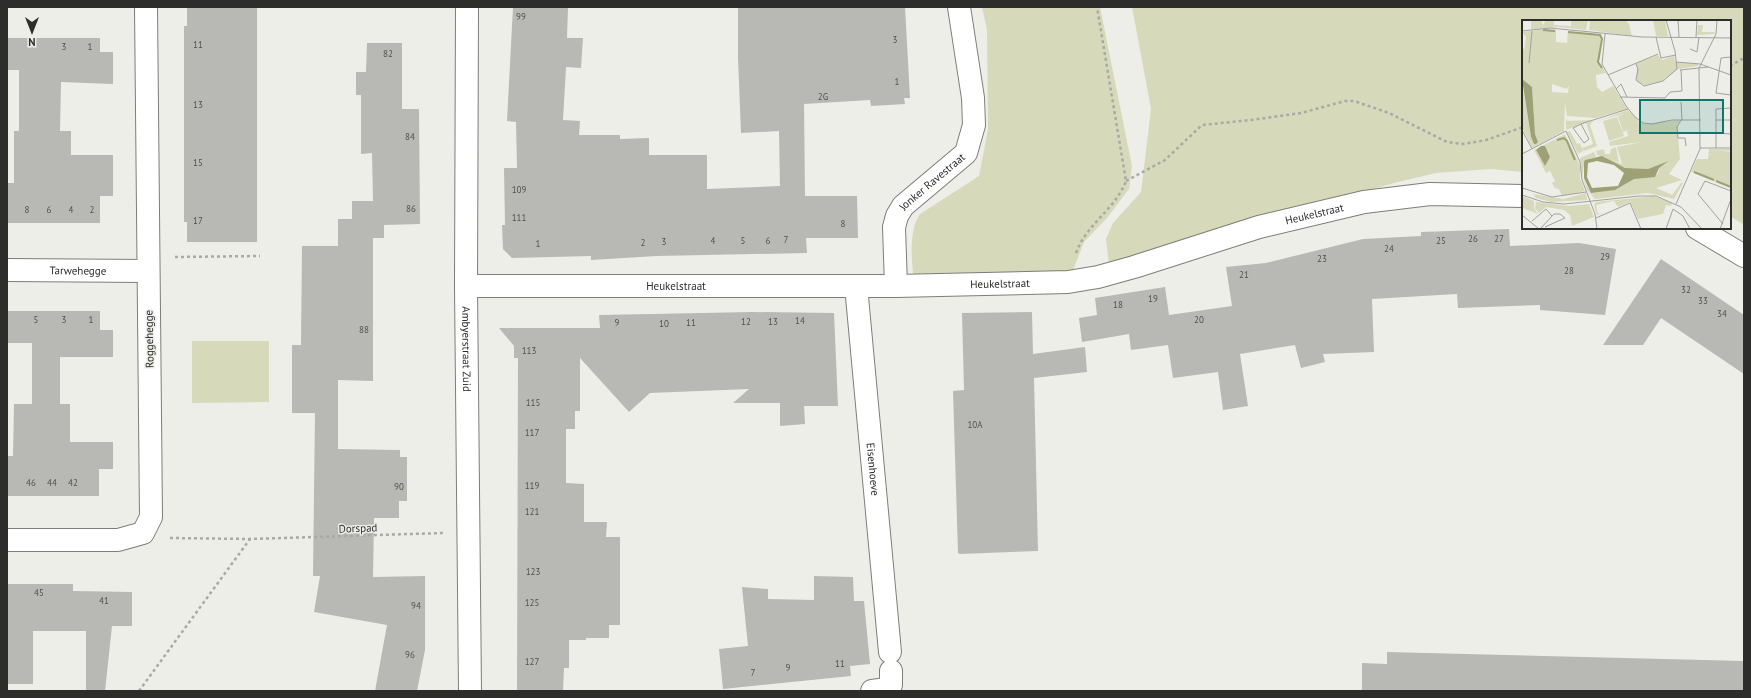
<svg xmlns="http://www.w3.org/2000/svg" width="1751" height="698" viewBox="0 0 1751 698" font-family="'PT Sans',sans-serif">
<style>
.green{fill:#d7d9bb}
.building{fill:#b8b8b4}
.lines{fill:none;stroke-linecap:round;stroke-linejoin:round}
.minor-casing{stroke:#7d7d79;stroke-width:24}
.path{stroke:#a9a9a5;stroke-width:2.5;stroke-dasharray:3 3;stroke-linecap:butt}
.minor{stroke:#fff;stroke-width:22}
.labels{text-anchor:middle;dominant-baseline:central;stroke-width:3;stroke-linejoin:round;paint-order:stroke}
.number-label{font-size:9px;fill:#50504d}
.street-label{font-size:11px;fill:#2d2d2b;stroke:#eeeee9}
.inset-river{fill:none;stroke:#9ea076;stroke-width:2}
.inset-road{fill:none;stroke:#a1a19d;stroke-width:1}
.view{fill:#0f766e;fill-opacity:0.15;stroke:#0f766e;stroke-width:2}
.inset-edge{fill:none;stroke:#2d2d2b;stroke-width:2}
</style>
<rect width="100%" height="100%" fill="#eeeee9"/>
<!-- green -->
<g class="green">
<path d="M982 7H1100L1132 166 1129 189 1107 218 1084 242 1072 273 914 279C911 261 909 229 920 214L979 176 988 129 987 30Z"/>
<path d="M1132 7H1744V225L1730 216V21H1523V172L1491 169 1436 173 1394 183 1109 265 1106 239 1113 223 1141 192 1151 109Z"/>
<path d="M192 341H269V402L192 403Z"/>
</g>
<!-- building -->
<g class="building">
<path d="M187 7 257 8V242H187V222H184V26H187Z"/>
<path d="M513 7H568L567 38H583L581 68 566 67 563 120 580 121 579 135H620V139L649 138V155H707V189L780 186 779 131 741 133 738 58V7H905L910 98H904L905 104 871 106 870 100 804 104 805 196H857L858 238H806L807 253 656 256 591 260V256L512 258 503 249 502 225H505L504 168H517L516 122 507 121Z"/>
<path d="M7 38H100V52H113V84L61 82 60 131H71V155H113V196H100V223H7V183H14V131H19V70H7Z"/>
<path d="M367 43H402V109H419L420 224 384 225V238H373V381L338 380V449L400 450V457H407V501H399V518H374L373 577 425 576V650L417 691H375L387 625 314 612 320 576H313L315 413H292V345H301L302 246H338V219H352V201H373L372 153 361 154V95H356V72H366Z"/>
<path d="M1509 229 1510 246 1579 243 1616 249 1605 315 1540 310V305L1458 308 1457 294 1372 299 1374 352 1323 354 1325 362 1301 368 1295 345 1240 354 1248 406 1223 410 1218 372 1173 378 1168 345 1131 350 1129 334 1082 342 1079 318 1097 315 1095 298 1165 287 1169 315 1232 306 1226 267 1266 263 1363 239 1421 236V232Z"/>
<path d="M1661 259 1744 315V374L1661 318 1643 345H1603Z"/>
<path d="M7 311H100V330H113V357H60V404H70V442H113V469H99V496H7V456H13L14 404H32V343H7Z"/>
<path d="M752 312 834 313 838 406H804L805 424 780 426V403H733L749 389 650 393 629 412 580 358V411H575V429H566V483L584 484V522H607L606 537H620V625H609V638H586V640H569V668H564L563 691H517L518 358H514V346L499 328H600L599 315Z"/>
<path d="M1032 312 1033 354 1085 347 1087 372 1034 378 1038 551 960 554 958 553 953 391 964 390 962 313Z"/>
<path d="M814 576 853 577 854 601H864L870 664 850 666 851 676 723 689 719 649 748 646 742 587 768 589V599L814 600Z"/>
<path d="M7 584H73V591L132 592V626H112L105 691H86V631H33V684H7Z"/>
<path d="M1387 652 1744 661V691H1362V663L1387 664Z"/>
</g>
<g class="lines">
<!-- minor casing -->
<g class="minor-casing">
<g id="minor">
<path id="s1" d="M467 7 466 286 470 691"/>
<path d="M1697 228 1744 256"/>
<path id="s2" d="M7 270 148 271"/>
<path id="s3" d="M466 286H896L1068 282 1098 277 1134 267 1259 227 1364 202 1430 194 1523 196"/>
<path id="s4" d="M856 286 890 652"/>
<path id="s5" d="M896 286 894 227 897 216 903 206 966 153 974 125 973 98 959 7"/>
<path d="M7 540H118L143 533 151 517 146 7"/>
<path d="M872 691 887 689 891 685V671"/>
</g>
</g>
<!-- path -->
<g class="path">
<path d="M1730 66 1744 58"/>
<path d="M1126 181 1165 160 1202 125 1251 120 1301 113 1345 101H1354L1389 113 1447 142 1463 144 1486 140 1523 127"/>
<path d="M1076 253C1087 223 1114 211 1126 181L1097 7"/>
<path d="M175 257 260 256"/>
<path d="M170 538 250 539 443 533"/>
<path d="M139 691 250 539"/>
</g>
<!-- minor -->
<use href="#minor" class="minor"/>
</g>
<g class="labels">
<!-- number labels -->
<g class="number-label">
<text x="521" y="16">99</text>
<text x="895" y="39">3</text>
<text x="198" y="44">11</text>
<text x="64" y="46">3</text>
<text x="90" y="46">1</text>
<text x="388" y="53">82</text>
<text x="897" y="81">1</text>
<text x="823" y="96">2G</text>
<text x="198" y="104">13</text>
<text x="410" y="136">84</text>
<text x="198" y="162">15</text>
<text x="519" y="189">109</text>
<text x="411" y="208">86</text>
<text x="27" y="209">8</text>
<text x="49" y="209">6</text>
<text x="71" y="209">4</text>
<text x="92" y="209">2</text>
<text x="519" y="217">111</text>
<text x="198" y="220">17</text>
<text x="843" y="223">8</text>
<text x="1473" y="238">26</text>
<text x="1499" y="238">27</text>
<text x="786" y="239">7</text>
<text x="713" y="240">4</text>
<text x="743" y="240">5</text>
<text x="768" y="240">6</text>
<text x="1441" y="240">25</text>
<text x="664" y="241">3</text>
<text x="643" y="242">2</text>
<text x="538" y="243">1</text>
<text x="1389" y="248">24</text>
<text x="1605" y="256">29</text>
<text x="1322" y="258">23</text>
<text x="1569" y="270">28</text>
<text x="1244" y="274">21</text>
<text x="1686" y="289">32</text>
<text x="1153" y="298">19</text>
<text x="1703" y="300">33</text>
<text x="1118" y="304">18</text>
<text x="1722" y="313">34</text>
<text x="36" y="319">5</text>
<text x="64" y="319">3</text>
<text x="91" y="319">1</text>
<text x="1199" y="319">20</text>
<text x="800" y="320">14</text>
<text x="746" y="321">12</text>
<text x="773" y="321">13</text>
<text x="617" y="322">9</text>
<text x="691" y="322">11</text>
<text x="664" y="323">10</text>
<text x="364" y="329">88</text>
<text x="529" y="350">113</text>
<text x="533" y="402">115</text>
<text x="975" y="424">10A</text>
<text x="532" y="432">117</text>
<text x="31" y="482">46</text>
<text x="52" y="482">44</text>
<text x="73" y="482">42</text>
<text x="532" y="485">119</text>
<text x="399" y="486">90</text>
<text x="532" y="511">121</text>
<text x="533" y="571">123</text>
<text x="39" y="592">45</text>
<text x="104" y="600">41</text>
<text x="532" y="602">125</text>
<text x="416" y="605">94</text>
<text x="410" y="654">96</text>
<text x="532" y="661">127</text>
<text x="840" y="663">11</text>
<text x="788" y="667">9</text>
<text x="753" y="672">7</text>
</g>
<!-- street labels -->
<g class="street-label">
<text stroke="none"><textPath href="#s5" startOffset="120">Jonker Ravestraat</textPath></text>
<text stroke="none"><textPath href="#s3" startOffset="858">Heukelstraat</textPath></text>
<text stroke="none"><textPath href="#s2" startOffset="71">Tarwehegge</textPath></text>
<text stroke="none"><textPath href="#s3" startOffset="534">Heukelstraat</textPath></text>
<text stroke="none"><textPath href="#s3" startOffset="210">Heukelstraat</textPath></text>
<text transform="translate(149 339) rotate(-91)">Roggehegge</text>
<text stroke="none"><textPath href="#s1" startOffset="342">Ambyerstraat Zuid</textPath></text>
<text stroke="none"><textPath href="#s4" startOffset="184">Eisenhoeve</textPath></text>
<text transform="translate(358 528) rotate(-2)">Dorspad</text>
</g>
</g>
<!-- overview -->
<g transform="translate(1522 20)">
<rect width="209" height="209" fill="#eeeee9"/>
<path d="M9 0H19L21 5 24 0H32V5L49 6V0H66L64 10 36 7 9 10ZM68 0H103L107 4 110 16 67 10ZM131 0H143L146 16H134ZM176 5H181L180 12H193L192 14 175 15ZM25 9 34 10V22L45 23 46 11 79 15 77 42 84 53 74 55 75 67 80 72 91 66 105 89 73 98 45 96 43 83 42 111 10 128 0 107V62L9 117 12 124 16 122 13 114 10 67 0 59V22L2 31 4 17 0 12ZM30 64 45 69 47 65 46 73 30 72ZM136 35 140 40 152 36 153 42 176 44V46L156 49 140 61 123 65 115 62V43ZM106 90 117 101 114 105 117 102 122 104 158 100 155 105 158 139 147 154 160 160 134 168 150 175 159 163H161L152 179 126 173 73 179 65 170 61 158 69 173 92 170 112 159 136 154 137 148 147 142 126 149 103 148 80 137H75L80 136 100 144 95 127 119 122 88 126 87 122 106 116 105 111 109 109 101 112 96 96 104 93 73 102ZM95 97 102 116 87 121 81 101ZM44 98 45 101 70 100 44 110ZM71 101 68 105 75 126 62 131 60 128 71 124 64 103ZM48 111 55 124 58 123 61 131 56 134 45 112ZM43 114 58 146V159L63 171 40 176 37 169 33 168 30 163 33 161 28 151 24 153 12 130ZM23 127 28 137 23 146 14 130ZM94 127 97 142 75 135 74 131 82 129 83 134H88L89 129ZM187 129H209V131L193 130 209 132V168L169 152 175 139H186ZM72 132 74 137 63 140 60 157 58 138ZM64 173 65 180 30 182 14 178 11 174 41 179ZM0 176 12 181V188L16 194 1 188ZM131 176 150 183 149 186 144 185 141 194 116 199 108 182 96 187 92 181 74 185 76 194 82 193 75 195 72 185 74 182ZM14 182 47 186 67 184 72 197 50 206 48 195 42 190 24 187 17 193 13 188Z" fill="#d7d9bb" fill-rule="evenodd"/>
<path d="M0 59 10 67 13 114 16 122 14 124H12L9 117ZM19 126H23L28 137 23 146 14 130ZM80 136 103 148 126 149 147 141 137 148 133 157 112 159 93 170 69 173 62 158V142L63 140ZM75 141 92 145 102 153 96 166 70 168 65 157 66 143Z" fill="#9ea076" fill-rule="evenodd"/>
<path class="inset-river" d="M21 10 33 11M46 12 78 15 80 19 76 42 80 48M35 120 42 118 45 121 53 140M172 152 192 160M194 161 209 167"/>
<path class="inset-road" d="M156 0 157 17M0 11 28 8 120 17 209 18M83 14 80 44 104 86 113 97 121 103 130 104 150 100H179M134 17 139 38 154 35M174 17 175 0M168 29 175 32 177 17M209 37 199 38 194 73 209 75M154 42 178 44 209 55M7 43 10 11M114 44 116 49 114 60 122 66 141 61 155 49 153 31 144 0M158 50 186 47M86 55 136 34M94 69 99 64 105 77M98 77 143 78 148 72 160 71 159 50M159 82 160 100M159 100 155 107 156 118H163L164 126M194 100H209M59 104 67 119 62 123 51 108 59 104 68 101 106 89M0 110 10 129M194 113 209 114M178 128H209M194 128V89L209 88M0 134 44 111 58 142 60 160 73 194 75 209M0 168 30 177 64 172M0 175 21 182 42 184 117 176H134L159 187 180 209M154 184 178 129 177 48 194 14 195 0M0 195 17 209M74 198 108 183 119 209M10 201 24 189 30 196M201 204 176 174 183 161 209 171M18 209 32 194H38L43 198 23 207M144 209 151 189 161 196 168 209M198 209 209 179"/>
<path class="view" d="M118 80H201V113H118Z"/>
<rect width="209" height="209" class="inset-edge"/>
</g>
<!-- border -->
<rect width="1751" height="698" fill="none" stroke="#2d2d2b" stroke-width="16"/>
<!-- north arrow -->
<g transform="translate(32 32) rotate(180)" stroke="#eeeee9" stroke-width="3" paint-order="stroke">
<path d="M0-3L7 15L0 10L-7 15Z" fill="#2d2d2b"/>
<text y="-6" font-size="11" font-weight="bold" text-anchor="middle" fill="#2d2d2b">N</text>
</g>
</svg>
